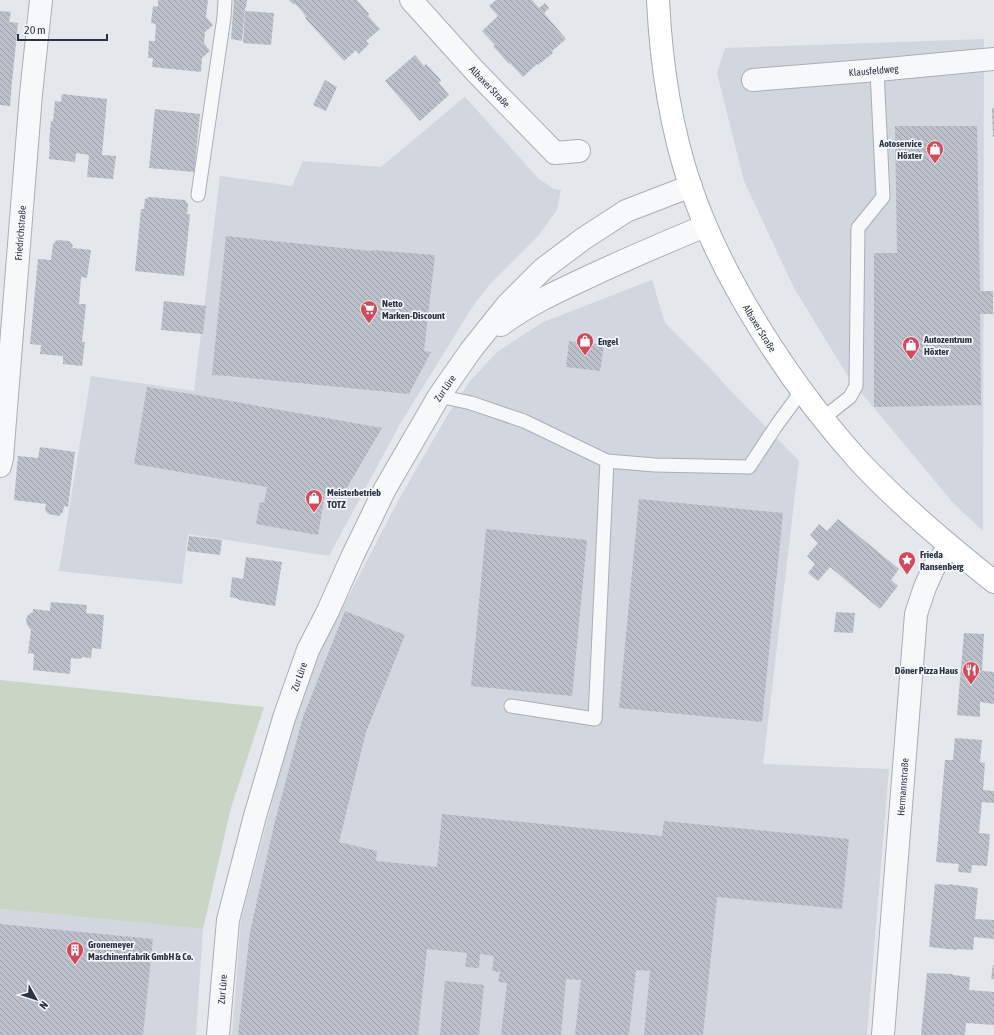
<svg xmlns="http://www.w3.org/2000/svg" width="994" height="1035" viewBox="0 0 994 1035" font-family="'Asap Condensed',sans-serif">
<style>
.built{fill:#d2d6de}
.grass{fill:#c9d6c5}
.building{fill:url(#building-back-hatch)}
.lines{fill:none;stroke-linecap:round;stroke-linejoin:round}
.lane-casing{stroke:#a9aeb7;stroke-width:15}
.street-casing{stroke:#a9aeb7;stroke-width:24}
.primary-casing{stroke:#a3abb8;stroke-width:24}
.lane{stroke:#f7f8fa;stroke-width:13}
.street{stroke:#f7f8fa;stroke-width:22}
.primary{stroke:#fff;stroke-width:22}
.labels{text-anchor:middle;dominant-baseline:central;stroke-width:3.5;stroke-linejoin:round;paint-order:stroke}
.street-label{font-size:10px;fill:#2b3445;stroke:#f4f6f9}
.poi-label{font-size:10px;font-weight:bold;fill:#2b3445;stroke:#f4f6f9;text-anchor:start}
</style>
<defs>
<pattern id="building-back-hatch" width="6" height="6" patternUnits="userSpaceOnUse"><rect width="6" height="6" fill="#bbc0ca"/><path d="M-1 5l2 2M0 0l6 6M5-1l2 2" fill="none" stroke="#989da6"/></pattern>
</defs>
<rect width="100%" height="100%" fill="#e4e7ec"/>
<!-- built -->
<g class="built">
<path d="M984 39 983 531 954 504 849 378 794 288 744 181 717 73 725 48Z"/>
<path d="M465 97 539 179 554 189 561 190 557 210 538 236 490 284 473 306 400 424 329 556 188 534 182 584 59 571 91 376 194 391 220 176 292 186 303 161 381 167 462 99Z"/>
<path d="M652 280 665 323 711 369 727 387 799 461 763 764 889 769 867 1035H232L241 919 294 720 322 647 398 501 447 416 470 381 497 352 543 322Z"/>
<path d="M0 909 203 929 196 1035H0Z"/>
</g>
<!-- grass -->
<path class="grass" d="M0 680 264 707 231 808 203 929 0 909Z"/>
<!-- building -->
<g class="building">
<path d="M158 0H208L206 17 213 25 205 32 204 43 210 51 202 58 201 72 152 67 153 58H148L149 41H155L156 24 151 23 153 6 158 7Z"/>
<path d="M234 0H247L246 8H245L242 41 231 39Z"/>
<path d="M289 0H357L369 14 368 16 380 29 366 41 369 44 359 54 356 50 344 61 305 18 306 17 302 11 295 4H293Z"/>
<path d="M496 0H532L539 8 545 3 549 8 544 13 566 39 552 51 553 53 538 65 537 64 523 77 510 63 509 64 493 46 495 45 482 31 498 16 489 6Z"/>
<path d="M0 11 11 12 9 22 18 23 12 82V81L10 106 0 105Z"/>
<path d="M245 11 274 13 271 45 243 43Z"/>
<path d="M415 55 424 66 426 64 441 80 439 83 449 95 420 121 385 81Z"/>
<path d="M325 80 337 87 326 111 313 105Z"/>
<path d="M62 94 107 99 102 155 116 156 113 179 87 177 89 155 76 153 75 162 49 159 50 142H49L51 121H53L55 101 61 102Z"/>
<path d="M992 108H994V137H993Z"/>
<path d="M155 109 200 114 194 172 149 168Z"/>
<path d="M895 126H977L980 291H993V314H980L981 405 874 407V253H897Z"/>
<path d="M149 197 185 200 188 204 187 214H190L184 276 135 271 141 209H144L145 199Z"/>
<path d="M226 236 371 251 372 250 435 255 424 351 431 352 409 394 229 376 212 375Z"/>
<path d="M57 240 69 241 73 245 72 248 91 250 87 278 81 277 79 304H86L82 342H85L82 366 63 364V356L40 354 41 345 30 344 38 259 51 260 53 244Z"/>
<path d="M164 301 206 306 203 334 161 330Z"/>
<path d="M569 341 604 345 600 371 566 367Z"/>
<path d="M147 387 197 395 382 428 345 491 326 488 318 535 256 524 260 502 264 503 267 487 134 464Z"/>
<path d="M40 447 75 452 68 507 64 506 63 512 59 516 48 514 45 510 46 504 14 500 18 456 38 458Z"/>
<path d="M639 499 783 513 762 722 619 708Z"/>
<path d="M838 519 899 569 891 580 898 586 880 609 830 567 818 581 808 573 815 564 807 556 818 543 810 535 819 524 827 531Z"/>
<path d="M486 529 587 540 572 696 471 686Z"/>
<path d="M189 536 222 540 220 555 187 551Z"/>
<path d="M246 557 282 562 275 606 239 600V599L230 597 232 577 243 579Z"/>
<path d="M51 602 87 605 86 613 104 615 101 649 92 648 91 658 82 657 81 659 71 658 70 674 33 670 34 654 28 653 31 630 27 625 26 619 28 615 33 612V609L50 611Z"/>
<path d="M345 611 405 635 366 732 339 842 377 851 376 861 437 867 442 814 662 836 664 821 849 839 842 909 717 897 703 1035H644L650 971 636 970 629 1035H575L581 980 566 979 561 1035H501L507 983 498 982 500 972 492 971 494 956 480 954 479 968 465 967 467 953 427 949 418 1035H238L250 932 274 825 303 717Z"/>
<path d="M836 612 855 613 853 633 834 632Z"/>
<path d="M964 633 984 634 982 671 994 672V704L980 702V717L957 715Z"/>
<path d="M955 738 982 740 980 762 985 763 983 790 994 791V803L982 802 979 833 990 834 987 866 972 865 971 873 958 872 959 864 936 862 945 760H953Z"/>
<path d="M935 884 949 885V884L978 888 975 919 994 920V939L974 937 973 950 957 949V950L929 947Z"/>
<path d="M0 924 153 939 143 1035H0Z"/>
<path d="M993 965H994V979H991Z"/>
<path d="M927 973 953 974V975L970 977 969 990 994 992V1025L966 1023 965 1035H921Z"/>
<path d="M445 981 484 985 479 1035H440Z"/>
</g>
<g class="lines">
<!-- lane casing -->
<g class="lane-casing">
<g id="lane">
<path d="M198 195 224 17 225 0"/>
<path d="M439 396 471 403 524 421 607 461 655 465 749 467 776 426 801 392"/>
<path d="M822 419 850 397 856 386 858 228 883 197 877 70"/>
<path d="M511 706 595 719 607 461"/>
</g>
</g>
<!-- street casing -->
<g class="street-casing">
<g id="street">
<path id="s1" d="M411 0 474 70 555 153 579 151"/>
<path id="s2" d="M753 80 877 70 994 59"/>
<path d="M501 325C526 306 556 292 584 279 624 260 664 243 705 226"/>
<path id="s3" d="M0 466 2 458 31 94 41 0"/>
<path id="s4" d="M218 1035 228 920 255 816 284 718 308 650 328 611 352 557 385 489 439 396 471 350 507 305 543 269 583 239 626 211 691 186"/>
<path id="s5" d="M883 1035 916 614 925 587 934 567 950 546"/>
</g>
</g>
<!-- primary casing -->
<g class="primary-casing">
<g id="primary">
<path id="s6" d="M658 0C661 63 670 125 690 185 707 235 731 282 759 327 788 374 821 419 859 461 900 505 947 544 994 582"/>
</g>
</g>
<!-- lane -->
<use href="#lane" class="lane"/>
<!-- street -->
<use href="#street" class="street"/>
<!-- primary -->
<use href="#primary" class="primary"/>
</g>
<!-- icons -->
<defs>
<g id="shop-pin" transform="scale(0.9)"><path d="M0 17L-7.5 6A9.5 9.5 0 1 1 7.5 6Z" fill="#d1495b" stroke="#f4f6f9"/><path d="M-5-2.5h2.3a2.7 3.5 0 0 1 5.4 0H5L5.5 6h-11ZM-1.5-2.5h3a1.5 2.3 0 0 0-3 0Z" fill="#fff"/></g>
<g id="supermarket-pin" transform="scale(0.9)"><path d="M0 17L-7.5 6A9.5 9.5 0 1 1 7.5 6Z" fill="#d1495b" stroke="#f4f6f9"/><path d="M-6-5.5h2.5l.6 2H6L4.5 2H-2.5L-4.4-4H-6ZM-1.5 3.2a1.3 1.3 0 1 0 .1 0ZM3 3.2a1.3 1.3 0 1 0 .1 0Z" fill="#fff"/></g>
<g id="sight-pin" transform="scale(0.9)"><path d="M0 17L-7.5 6A9.5 9.5 0 1 1 7.5 6Z" fill="#d1495b" stroke="#f4f6f9"/><path d="M0-6L1.8-2.2L6-1.7L2.9 1.2L3.7 5.4L0 3.3L-3.7 5.4L-2.9 1.2L-6-1.7L-1.8-2.2Z" fill="#fff"/></g>
<g id="restaurant-pin" transform="scale(0.9)"><path d="M0 17L-7.5 6A9.5 9.5 0 1 1 7.5 6Z" fill="#d1495b" stroke="#f4f6f9"/><path d="M-5-6h1v4h1v-4h1v4h1v-4h1v5L-1.5 .5V6h-2V.5L-5-1ZM5-6V6H3V1.5H1.5Q1.5-4 5-6Z" fill="#fff"/></g>
<g id="building-pin" transform="scale(0.9)"><path d="M0 17L-7.5 6A9.5 9.5 0 1 1 7.5 6Z" fill="#d1495b" stroke="#f4f6f9"/><path d="M-4-6H4V6H1V3H-1V6H-4ZM-2.5-4.3h1.7v1.8h-1.7ZM.8-4.3h1.7v1.8H.8ZM-2.5-1h1.7V.8h-1.7ZM.8-1h1.7V.8H.8Z" fill="#fff"/></g>
</defs>
<g fill-rule="evenodd">
<use href="#shop-pin" x="935" y="149"/>
<use href="#supermarket-pin" x="369" y="309"/>
<use href="#shop-pin" x="585" y="341"/>
<use href="#shop-pin" x="911" y="345"/>
<use href="#shop-pin" x="314" y="498"/>
<use href="#sight-pin" x="907" y="560"/>
<use href="#restaurant-pin" x="971" y="670"/>
<use href="#building-pin" x="75" y="950"/>
</g>
<g class="labels">
<!-- street labels -->
<g class="street-label">
<text stroke="none"><textPath href="#s2" startOffset="121">Klausfeldweg</textPath></text>
<text stroke="none"><textPath href="#s1" startOffset="117">Albaxer Straße</textPath></text>
<text stroke="none"><textPath href="#s3" startOffset="234">Friedrichstraße</textPath></text>
<text stroke="none"><textPath href="#s6" startOffset="348">Albaxer Straße</textPath></text>
<text stroke="none"><textPath href="#s4" startOffset="693">Zur Lüre</textPath></text>
<text stroke="none"><textPath href="#s4" startOffset="369">Zur Lüre</textPath></text>
<text stroke="none"><textPath href="#s5" startOffset="249">Hermannstraße</textPath></text>
<text stroke="none"><textPath href="#s4" startOffset="46">Zur Lüre</textPath></text>
</g>
<!-- poi labels -->
<g class="poi-label">
<text x="922" y="143" text-anchor="end">Aotoservice<tspan x="922" dy="12">Höxter</tspan></text>
<text x="382" y="303">Netto<tspan x="382" dy="12">Marken-Discount</tspan></text>
<text x="924" y="339">Autozentrum<tspan x="924" dy="12">Höxter</tspan></text>
<text x="598" y="341">Engel</text>
<text x="327" y="492">Meisterbetrieb<tspan x="327" dy="12">TOTZ</tspan></text>
<text x="920" y="554">Frieda<tspan x="920" dy="12">Ransenberg</tspan></text>
<text x="958" y="670" text-anchor="end">Döner Pizza Haus</text>
<text x="88" y="944">Gronemeyer<tspan x="88" dy="12">Maschinenfabrik GmbH &amp; Co.</tspan></text>
</g>
</g>
<!-- north arrow -->
<g transform="translate(36 999) rotate(129)" stroke="#f4f6f9" stroke-width="3" paint-order="stroke">
<path d="M0-3L7 15L0 10L-7 15Z" fill="#2b3445"/>
<text y="-6" font-size="11" font-weight="bold" text-anchor="middle" fill="#2b3445">N</text>
</g>
<!-- scale -->
<path d="M18 34v6h89v-6" fill="none" stroke="#2b3445" stroke-width="2"/>
<text x="24" y="34" font-size="12" fill="#2b3445" stroke="#f4f6f9" stroke-width="3" paint-order="stroke">20 m</text>
</svg>
